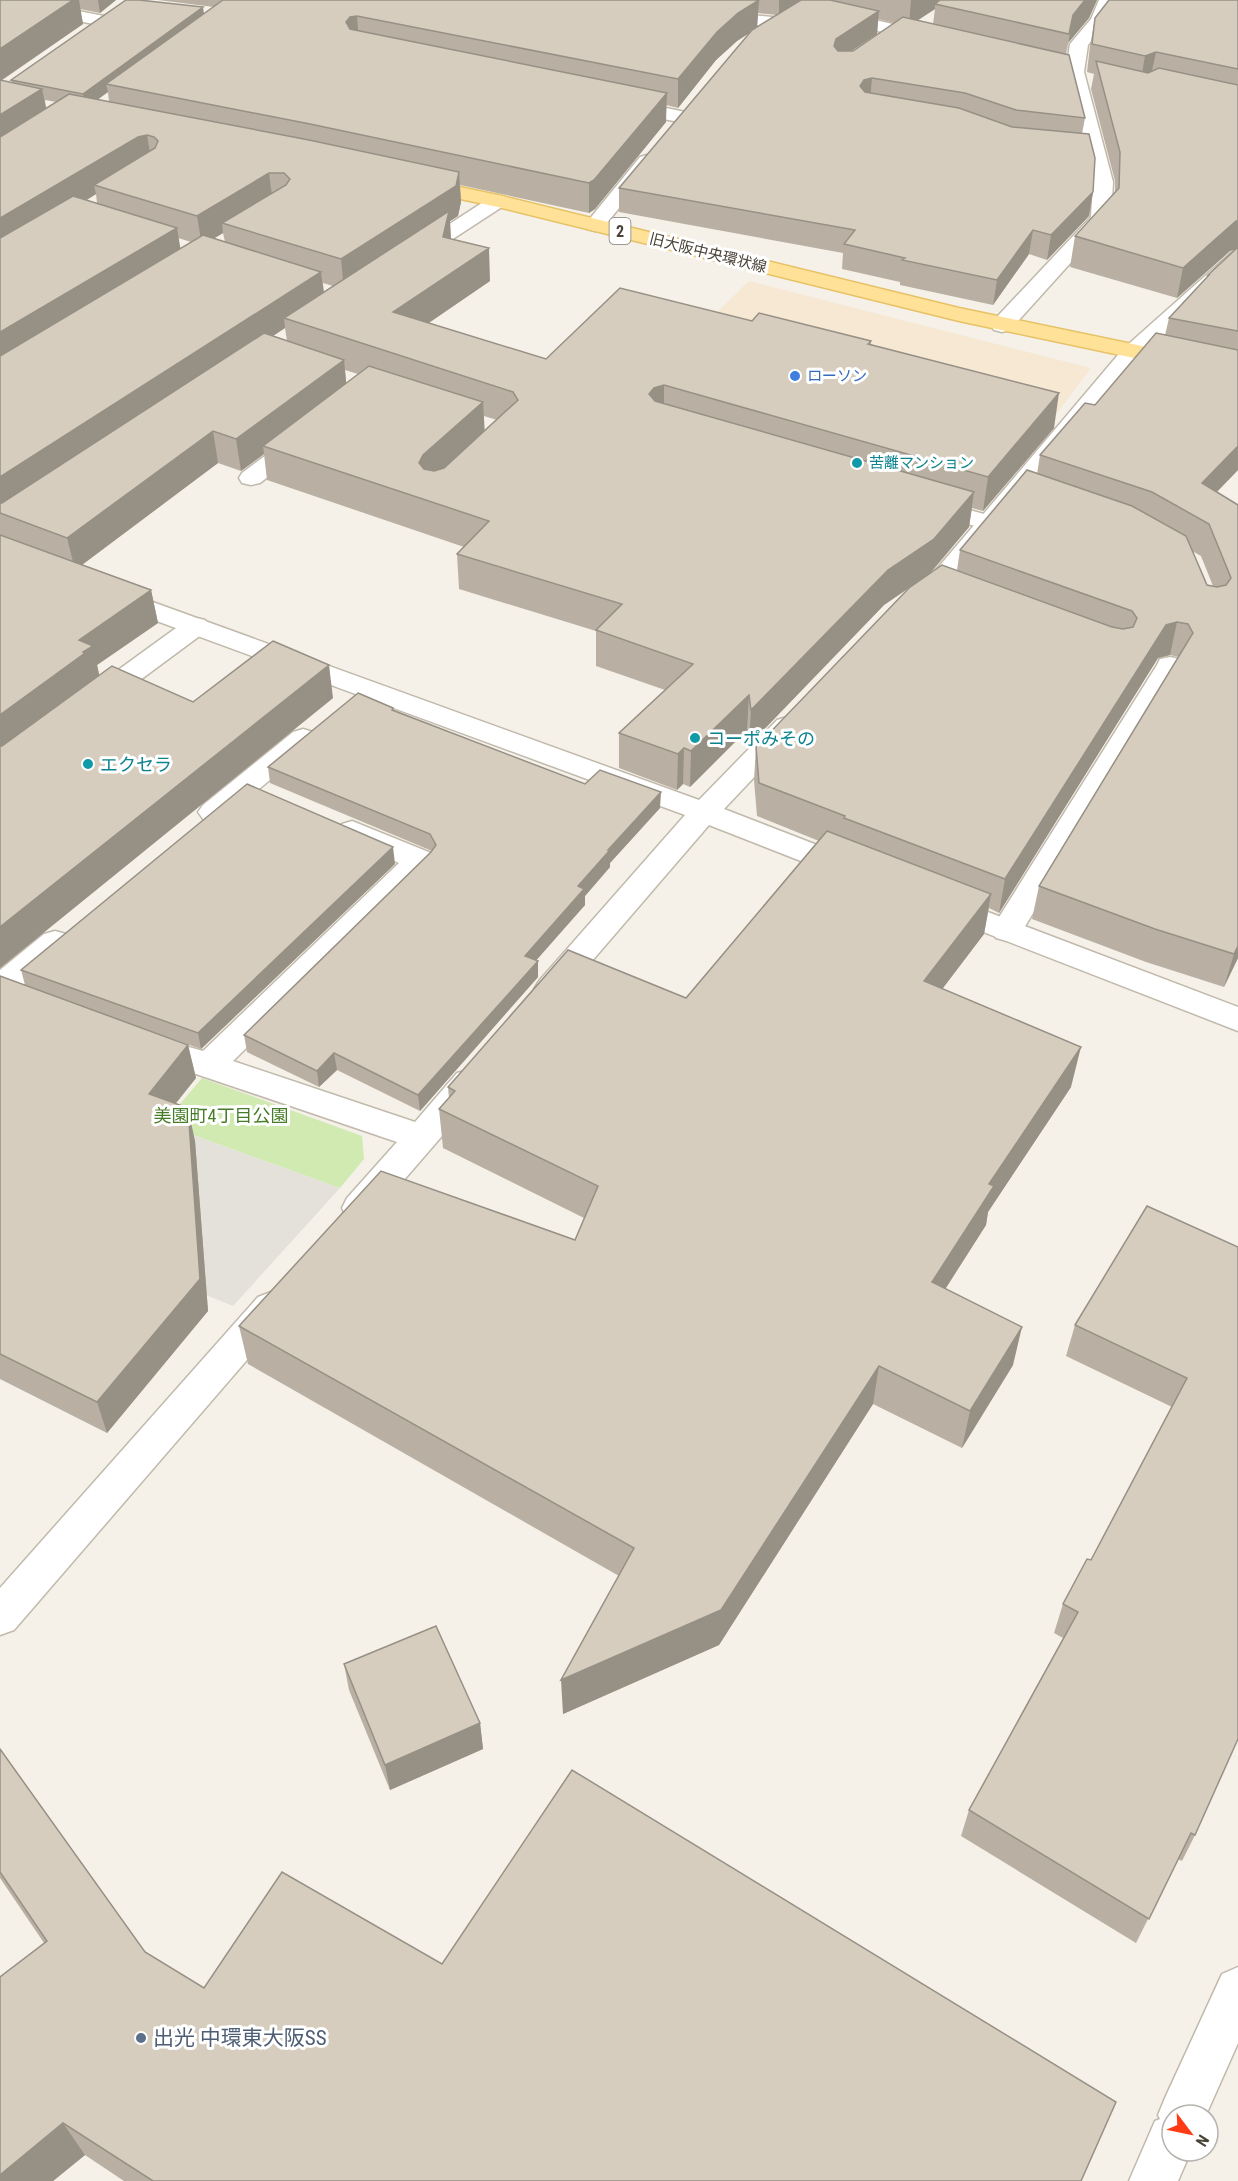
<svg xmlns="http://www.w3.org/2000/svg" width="1238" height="2181" viewBox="0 0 1238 2181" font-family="'Roboto Condensed','Noto Sans JP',sans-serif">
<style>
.commercial{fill:#f7e8d4}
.industrial{fill:#e4e0da}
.green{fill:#d0eab1}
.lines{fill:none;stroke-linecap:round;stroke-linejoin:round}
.service-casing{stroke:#c1b9ab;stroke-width:3}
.minor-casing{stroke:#c1b9ab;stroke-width:3}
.tertiary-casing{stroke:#c1b9ab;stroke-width:3}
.primary-casing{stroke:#e7c165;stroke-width:3}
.service{fill:#fff;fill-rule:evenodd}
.minor{fill:#fff;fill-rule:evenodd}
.tertiary{fill:#fff;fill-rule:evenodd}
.primary{fill:#ffe298;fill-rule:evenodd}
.wall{fill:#b9b0a3;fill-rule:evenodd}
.shaded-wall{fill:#969085}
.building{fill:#d7cdbe;stroke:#969085;stroke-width:1.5}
.shop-dot{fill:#3f7fe0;stroke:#fff;stroke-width:2}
.culture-dot{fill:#0f9aa8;stroke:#fff;stroke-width:2}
.service-dot{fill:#5c6f8a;stroke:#fff;stroke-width:2}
.labels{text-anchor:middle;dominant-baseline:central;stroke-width:6;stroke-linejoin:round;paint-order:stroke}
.far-street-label{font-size:15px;fill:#494237;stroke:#fff}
.far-shop-label{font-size:15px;fill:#366cbe;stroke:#fff;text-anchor:start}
.far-culture-label{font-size:15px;fill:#0d838f;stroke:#fff;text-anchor:start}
.shield{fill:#fff;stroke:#807b73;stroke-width:1.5}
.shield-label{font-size:16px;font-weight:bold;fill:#494237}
.culture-label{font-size:18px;fill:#0d838f;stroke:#fff;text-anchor:start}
.park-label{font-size:18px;fill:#477d28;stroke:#fff}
.near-service-label{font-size:21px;fill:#4e5e75;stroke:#fff;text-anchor:start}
</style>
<rect width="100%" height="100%" fill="#f5f1e9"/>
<!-- commercial -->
<path class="commercial" d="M749 281 1091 368 1052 420 662 366Z"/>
<!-- industrial -->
<path class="industrial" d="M0 1066 340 1188 233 1306 91 1248Z"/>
<!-- green -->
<path class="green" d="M202 1078 362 1136 364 1159 340 1188 163 1124Z"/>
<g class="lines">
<!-- service casing -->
<g class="service-casing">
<g id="service">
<path d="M623 99 690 113 693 117 690 121 683 123 616 109 614 105 616 101Z"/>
<path d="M927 498 998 518 1001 523 998 528 989 530 918 510 915 505 918 500Z"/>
<path d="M196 618 205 620 209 626 205 632 105 706 95 708 85 706 81 700 85 694 187 620Z"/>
<path d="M1170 657 1180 659 1183 665 1018 938 1007 941 996 938 992 930 996 922 1157 665 1160 659Z"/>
</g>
</g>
<!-- minor casing -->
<g class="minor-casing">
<g id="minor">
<path d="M0 0H22L104 16 110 17 113 21 110 25 104 26 0 6Z"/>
<path d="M1099 0H1117L1108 20 1088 45 1084 72 1113 182 1111 218 1010 330 1002 332 994 330 991 325 994 320 1091 217 1093 182 1066 72 1070 44 1091 19Z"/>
<path d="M713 11 782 18 788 19 791 23 788 27 782 28 707 20 704 16 707 12Z"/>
<path d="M835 11 937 34 940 38 937 42 931 43 829 20 826 16 829 12Z"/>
<path d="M647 155 654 157 657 161 654 165 602 229 595 231 588 229 585 225 588 221 640 157Z"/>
<path d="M498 195 505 197 508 201 505 205 419 261 412 263 405 261 401 257 405 253 491 197Z"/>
<path d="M1238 251V268L1139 359 949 586C935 596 925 607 908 603L904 597 908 591 931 576 1123 349 1231 253Z"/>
<path d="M301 433 309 435 313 440 309 445 260 483 251 485 242 483 239 478 242 473 293 435Z"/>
<path d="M114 588 699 800 777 720 787 717 797 720 801 726 797 732 724 809 861 862 865 869 861 876 850 879 839 876 709 825 561 997 550 1000 539 997 534 989 539 981 685 815 105 602 101 596 105 590Z"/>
<path d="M303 729 313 732 317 738 313 744 223 819 213 821 203 819 198 812 203 805 293 732Z"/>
<path d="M352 821 431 853 435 860 431 867 233 1061 415 1122 457 1073 469 1070 481 1073 485 1082 481 1091 371 1218 359 1222 347 1218 342 1208 347 1198 397 1142 196 1074 177 1067 173 1059 177 1051 189 1047 203 1051 399 863 342 838 337 831 342 824Z"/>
<path d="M943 895 1238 1007V1031L932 912 928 905 932 898Z"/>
<path d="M55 931 66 934 70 942 66 950 11 995 0 998V970L44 934Z"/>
<path d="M271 1292 284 1297 289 1307 284 1317 14 1630 0 1635V1588L258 1297Z"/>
</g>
</g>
<!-- tertiary casing -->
<g class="tertiary-casing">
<path id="tertiary" d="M1238 1967V2043L1206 2115H1172V2151H1191L1178 2181H1129L1155 2121 1160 2119 1158 2115 1165 2098 1222 1974Z"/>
</g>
<!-- primary casing -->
<g class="primary-casing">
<path id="primary" d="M416 178 498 195 959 308 1238 366V380L959 321 498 207 409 188 406 184 409 180Z"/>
</g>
<!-- service -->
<use href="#service" class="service"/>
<!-- minor -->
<use href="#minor" class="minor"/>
<!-- tertiary -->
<use href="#tertiary" class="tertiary"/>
<!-- primary -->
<use href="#primary" class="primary"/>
</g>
<!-- wall -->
<g class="wall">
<path d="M0 0H116L100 13 80 9 83 24 1 81 12 83 11 80 204 14 214 7 158 0H800L799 1 801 0H1097L1089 18 1068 43 1066 54 1085 118 1082 134 1093 192 1089 216 1047 260 1029 254 993 305 900 285V282L842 269 843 253 619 212V188L751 32 737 41 716 60 678 108 666 105V122L595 209 589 213 460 185 461 202 458 216 450 221 451 239 490 281 429 323 546 359 752 321 871 341V345L1054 428 983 511 972 508 969 527 931 573 957 570 960 550 1037 474 1040 455 1095 405 1165 335 1169 318 1207 278 1208 275 1234 250 1230 251 1177 298 1070 267 1075 236 1115 193V181L1091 89 1094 74 1087 72 1090 46 1095 18 1238 0V470L1217 492 1238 505V958L1224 987 1146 962 1032 919 1039 886 1179 657 1170 655 1158 658 999 913 989 908 984 934 942 989 1071 1087 988 1212 986 1225 945 1289 1013 1365 962 1448 873 1404 719 1645 563 1714 619 1576 248 1364 239 1326 575 1240 584 1218 443 1148 439 1109 449 1098 448 1087 686 998 819 841 757 816 754 780 756 747 909 588 884 605 749 745 747 730 690 787 683 784 677 790 619 768V733L665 690 596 666V631L459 589 457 554 464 547 267 480 264 454 241 471 218 463 82 565 151 590 158 623 97 665 99 675 193 702 333 698 0 968ZM935 9 933 24 918 20ZM758 13 777 15 757 27ZM878 19 894 23 853 51H851L877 34ZM108 92 109 102 98 99ZM45 100 56 102 46 109ZM96 194 97 203 87 200ZM223 233 225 242 213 239 214 238ZM178 238 191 242 180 249ZM323 283 333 286 324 292ZM285 328 287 341 273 336ZM345 370 358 374 346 383ZM484 416 497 420 484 431ZM1192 551 1201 556 1213 586 1207 585Z"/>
<path d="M393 708 394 710 585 784 660 808 610 863V867L585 896V905L536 960 538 977 420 1111 337 1070 319 1087 247 1052 244 1035 432 851 270 783 268 767Z"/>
<path d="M395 864 201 1049 142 1028 188 1045 196 1078 175 1104 195 1141 208 1311 107 1433 0 1379V976L25 985 21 970Z"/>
<path d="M1238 1247 1195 1835 1182 1861 1178 1859 1136 1943 961 1836 969 1810 1063 1638 1054 1633 1063 1604 1091 1560 1172 1407 1066 1356 1075 1325Z"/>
<path d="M344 1664 480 1723 483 1749 390 1790 349 1690Z"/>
<path d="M0 1749 145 1952 204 1988 442 1964 1081 2181H124L85 2155 53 2181H0L44 1943 0 1878Z"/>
</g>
<!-- shaded-wall -->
<g class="shaded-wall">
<path d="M73 0H79L83 24 0 81V49Z"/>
<path d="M98 0H116L100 13Z"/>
<path d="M759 0 757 28 737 41 716 60 678 108V79L717 32 738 13Z"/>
<path d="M779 0H800L794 7 779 15Z"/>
<path d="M911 0H947L935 4V9L909 26Z"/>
<path d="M1085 0H1097L1089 18 1068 43 1065 62 1073 15Z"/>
<path d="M203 7 205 21 106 84 108 92 86 108 83 94Z"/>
<path d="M879 11 877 34 835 62 834 46 836 39Z"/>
<path d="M357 16 359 44 346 22 350 17Z"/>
<path d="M1156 52 1150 80 1140 85 1145 56Z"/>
<path d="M872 78 870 101 860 86 864 80Z"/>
<path d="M42 89 48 117 0 148V115Z"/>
<path d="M667 93 666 122 595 209 589 213V183Z"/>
<path d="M147 135 152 164 94 185 96 194 0 252V218L138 137Z"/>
<path d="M459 172 461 202 458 216 450 221 451 243 344 290 341 259Z"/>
<path d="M269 173 273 203 222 223 223 233 202 246 197 216Z"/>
<path d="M1093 192 1089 216 1047 260 1051 235Z"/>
<path d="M1236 221H1238V249L1230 251 1177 298 1183 268Z"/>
<path d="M177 228 182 258 0 367V332Z"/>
<path d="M1033 230 1029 254 993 305 997 280Z"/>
<path d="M489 248 490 281 396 345 393 312Z"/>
<path d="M321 272 325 303 284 318 285 328 1 514 0 513V477Z"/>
<path d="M344 360 347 391 263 446 264 454 241 471 236 439Z"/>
<path d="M664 385V419L649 394 654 388Z"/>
<path d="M1059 393 1054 428 983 511 988 477Z"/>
<path d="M483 402 485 436 425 489 419 463 423 455Z"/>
<path d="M213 431 218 463 75 570 67 538Z"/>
<path d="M1238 446V470L1194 515 1202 483Z"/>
<path d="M974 492 969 527 929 574 884 605 749 745 751 710 888 570Z"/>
<path d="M151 590 158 623 97 665 100 678 0 754V715L79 640Z"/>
<path d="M1177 622 1170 655 1158 658 999 913 1005 879 1166 625Z"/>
<path d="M329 665 333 698 0 968V927Z"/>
<path d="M749 695 747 730 690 787 691 751Z"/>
<path d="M684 748 683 784 677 790 678 754Z"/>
<path d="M661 792 660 808 610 863V867L585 896V905L526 972 525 956 578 886 608 850Z"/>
<path d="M393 847 395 864 201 1049 198 1033Z"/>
<path d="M991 894 984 934 918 1021 924 981Z"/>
<path d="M1238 946V958L1224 987 1234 954Z"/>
<path d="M538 961V977L420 1111 418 1095Z"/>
<path d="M188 1045 196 1078 157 1127 149 1094Z"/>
<path d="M1081 1047 1071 1087 988 1212 986 1225 925 1321 932 1282 989 1184Z"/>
<path d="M334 1053 337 1070 319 1087 317 1071Z"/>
<path d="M188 1108 195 1141 208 1311 107 1433 97 1402Z"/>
<path d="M1022 1327 1013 1365 962 1448 970 1411Z"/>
<path d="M879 1366 873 1404 719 1645 563 1714 561 1680Z"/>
<path d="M480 1723 483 1749 390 1790 385 1765Z"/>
<path d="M63 2123 85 2155 53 2181H0V2175Z"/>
</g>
<!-- building -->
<g class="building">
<path d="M0 0H73L0 49Z"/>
<path d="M126 0H139L203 7 83 94 11 80Z"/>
<path d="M223 0H759L738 13 717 32 678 79 357 16 350 17 346 22 350 29 667 93 594 180 589 183 310 124 106 84Z"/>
<path d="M801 0H830L879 11 836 39 834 46 838 51H853L903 17 1069 55 1085 118 1016 110 965 93 872 78 864 80 860 86 865 92 959 108 1012 127 1089 134 1095 158 1093 192 1051 235 1033 230 997 280 902 260 905 258 844 244 855 230 619 188 752 30Z"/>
<path d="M940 0H1085L1073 15 1069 34 935 4Z"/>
<path d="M1109 0H1238V69L1156 52 1145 56 1092 44 1095 18Z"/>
<path d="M1096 61 1148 73 1159 68 1238 85V221H1236L1183 268 1075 236 1119 188 1120 152Z"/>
<path d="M0 80 42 89 0 115Z"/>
<path d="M69 94 309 140 459 172 456 186 341 259 222 223 286 185 290 179 284 173H269L197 216 94 185 155 148 158 141 154 137 147 135 138 137 0 218V137Z"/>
<path d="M73 196 177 228 0 332V238Z"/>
<path d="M449 211 443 237 489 248 393 312 546 359 620 288 752 321 759 313 871 341 868 344 1059 393 988 477 664 385 654 388 649 394 655 401 974 492 934 539 888 570 751 710 749 695 691 751 684 748 678 754 619 733 693 664 596 630 622 604 457 554 489 521 263 446 369 366 483 402 423 455 419 463 424 469 434 471 444 468 518 400 513 392 284 318Z"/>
<path d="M203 235 321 272 0 477V356Z"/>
<path d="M1238 247V331L1169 318 1209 275H1208Z"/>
<path d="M264 333 344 360 236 439 213 431 67 538 0 513V503H2Z"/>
<path d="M1156 333 1238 350V446L1202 483 1238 505V946L1234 954 1155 929 1039 886 1193 633 1188 624 1177 622 1166 625 1005 879 844 818 845 816 759 783 756 747 909 588 942 565 1112 627 1123 629 1133 627 1137 618 1132 611 960 550 1027 470 1132 506 1186 536 1207 585 1217 587 1226 585 1231 578 1209 524 1152 492 1040 455 1085 403 1095 405Z"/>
<path d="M0 535 151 590 79 640 93 646 83 652 85 653 0 715Z"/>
<path d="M273 641 329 665 0 927V746H2L112 666 193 702Z"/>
<path d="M358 693 393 708 392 710 585 784 600 770 661 792 608 850H610L578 886 584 889 525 956 538 961 418 1095 334 1053 317 1071 244 1035 431 852 436 845 430 834 268 767Z"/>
<path d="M247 784 393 847 198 1033 21 970Z"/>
<path d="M827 831 991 894 924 981 1081 1047 989 1184 994 1186 932 1282 1022 1327 970 1411 879 1366 721 1610 561 1680 634 1548 239 1326 381 1171 575 1240 598 1186 439 1109 455 1091 448 1087 568 950 686 998Z"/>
<path d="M0 976 188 1045 149 1094 188 1108 200 1279 97 1402 0 1354Z"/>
<path d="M1147 1206 1238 1247V1739L1195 1835 1191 1833 1149 1919 969 1810 1078 1612 1063 1604 1087 1559 1091 1560 1187 1378 1075 1325Z"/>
<path d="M436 1626 480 1723 385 1765 344 1664Z"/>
<path d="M0 1749 145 1952 204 1988 282 1872 442 1964 572 1770 1116 2102 1081 2181H153L63 2123 0 2175V1977L47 1941 0 1872Z"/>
</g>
<!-- markers -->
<circle class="shop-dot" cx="795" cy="376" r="6"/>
<g class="culture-dot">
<circle cx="857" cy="463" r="6"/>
<circle cx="695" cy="738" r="6"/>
<circle cx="88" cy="764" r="6"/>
</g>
<circle class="service-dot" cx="141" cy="2038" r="6"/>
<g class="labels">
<!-- far-street labels -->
<g class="far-street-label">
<text transform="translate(708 253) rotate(14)">旧大阪中央環状線</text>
</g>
<!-- far-shop labels -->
<g class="far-shop-label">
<text x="807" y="376">ローソン</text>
</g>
<!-- far-culture labels -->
<g class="far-culture-label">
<text x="869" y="463">苦離マンション</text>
</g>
<!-- shield labels -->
<rect class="shield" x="609.5" y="218" width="21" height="26" rx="4.5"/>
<g class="shield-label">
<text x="620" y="231">2</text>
</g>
<!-- culture labels -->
<g class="culture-label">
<text x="707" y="738">コーポみその</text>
<text x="100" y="764">エクセラ</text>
</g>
<!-- park labels -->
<g class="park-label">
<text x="221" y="1115">美園町4丁目公園</text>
</g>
<!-- near-service labels -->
<g class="near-service-label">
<text x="153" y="2038">出光 中環東大阪SS</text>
</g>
</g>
<!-- north arrow -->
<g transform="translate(1190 2133) rotate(122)"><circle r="28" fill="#ffffff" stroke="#b6b3af" stroke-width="1.5"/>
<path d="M0-4.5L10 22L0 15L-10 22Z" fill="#ff3b16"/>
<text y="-9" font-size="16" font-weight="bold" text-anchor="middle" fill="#494237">N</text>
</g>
</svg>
